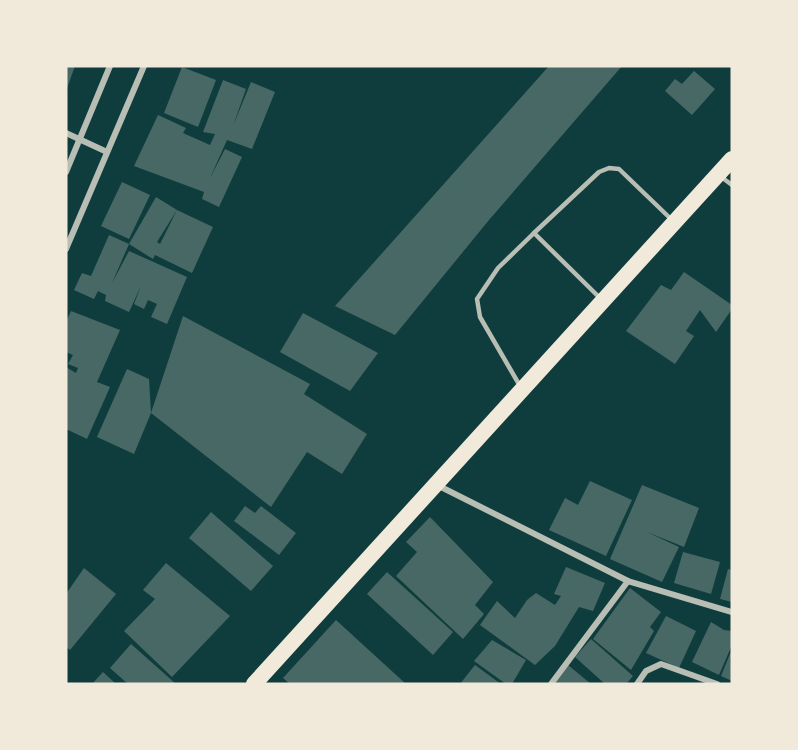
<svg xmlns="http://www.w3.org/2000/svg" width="798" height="750" viewBox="0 0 798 750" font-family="Figtree,sans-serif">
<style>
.building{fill:#486865}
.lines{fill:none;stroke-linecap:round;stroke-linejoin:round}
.service{stroke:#b8beb3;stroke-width:4.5}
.minor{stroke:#b8beb3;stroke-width:6}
.trunk{stroke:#f1e9da;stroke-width:16}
</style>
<rect width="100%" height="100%" fill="#0f3d3e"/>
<!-- building -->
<g class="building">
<path d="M66 66H75L66 91Z"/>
<path d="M549 66H622L489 220 395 335 335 306Z"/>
<path d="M182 67 216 80 198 127 164 113Z"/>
<path d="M694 71 715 89 692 115 665 91 675 79 682 84Z"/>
<path d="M223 80 246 89 233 126 251 82 275 92 252 149 227 140 210 178 225 149 242 157 219 207 202 199 204 192 134 166 158 115 186 128 183 133 210 145 215 134 203 132Z"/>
<path d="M122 182 150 195 129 239 101 226Z"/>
<path d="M156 197 177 210 157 242 160 244 177 210 213 227 192 273 155 255 153 259 129 244Z"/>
<path d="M109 235 129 244 112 283 129 251 187 277 167 324 151 317 157 304 148 300 144 309 134 304 141 286 129 312 105 301 106 295 98 291 94 299 74 290 82 273 91 276Z"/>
<path d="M684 272 732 305V309L716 332 700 310 686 331 694 336 675 364 626 331 661 285 671 290Z"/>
<path d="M71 311 120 330 97 382 110 387 87 439 66 429V367L76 373 78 368 68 364 73 355 66 352V322Z"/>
<path d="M303 313 378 353 350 391 280 352Z"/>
<path d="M183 316 310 384 304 394 367 434 342 474 307 452 271 507 151 413Z"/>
<path d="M127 369 149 379 151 413 134 454 97 437Z"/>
<path d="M590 481 632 500 606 556 549 530 565 498 578 505Z"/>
<path d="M642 485 699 508 684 547 647 532 679 547 662 582 610 559Z"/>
<path d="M245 506 255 513 261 506 296 533 279 555 234 521Z"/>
<path d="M211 512 273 566 251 591 189 538Z"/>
<path d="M430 517 493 582 475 605 484 614 463 639 396 576 417 552 406 542Z"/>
<path d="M683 552 720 562 711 594 674 583Z"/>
<path d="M166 563 230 616 172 677 124 631 155 599 143 590Z"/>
<path d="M566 567 605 583 593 611 579 607 555 646 535 665 480 625 497 601 515 618 527 600 536 593 555 605 561 596 554 594Z"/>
<path d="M84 568 116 594 70 650 66 647V594Z"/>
<path d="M728 569 732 570V602L720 599Z"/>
<path d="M387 572 453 632 433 655 367 594Z"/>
<path d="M630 588 661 612 650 627 654 631 631 670 593 639Z"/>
<path d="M666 616 696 631 679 668 646 653Z"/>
<path d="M336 620 360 642 406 684H290L283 678Z"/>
<path d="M711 622 724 630 732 631V645L719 675 692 662Z"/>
<path d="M591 639 633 676 626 684H605L575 657Z"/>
<path d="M492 640 526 660 512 684H506L474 661Z"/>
<path d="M131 644 176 684H128L110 668Z"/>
<path d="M732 649V681L721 676Z"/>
<path d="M475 665 501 684H460Z"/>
<path d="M568 665 591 684H552Z"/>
<path d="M103 672 116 684H92Z"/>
</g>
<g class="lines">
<!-- service -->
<g class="service">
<path d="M720 176 732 185"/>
<path d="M534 233 599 172 609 168 619 169 672 220"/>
<path d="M520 386 480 317 477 299 498 268 534 233 601 299"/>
</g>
<!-- minor -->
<g class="minor">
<path d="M66 133 107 152"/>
<path d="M66 172 110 66"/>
<path d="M66 249 144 66"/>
<path d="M437 485 628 581 732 612"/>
<path d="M551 684 628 581"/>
<path d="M637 684 646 671 661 664 717 684"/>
</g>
<!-- trunk -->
<path class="trunk" d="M254 684 732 159"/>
</g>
<!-- border -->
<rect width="798" height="750" fill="none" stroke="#f1e9da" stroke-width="135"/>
</svg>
